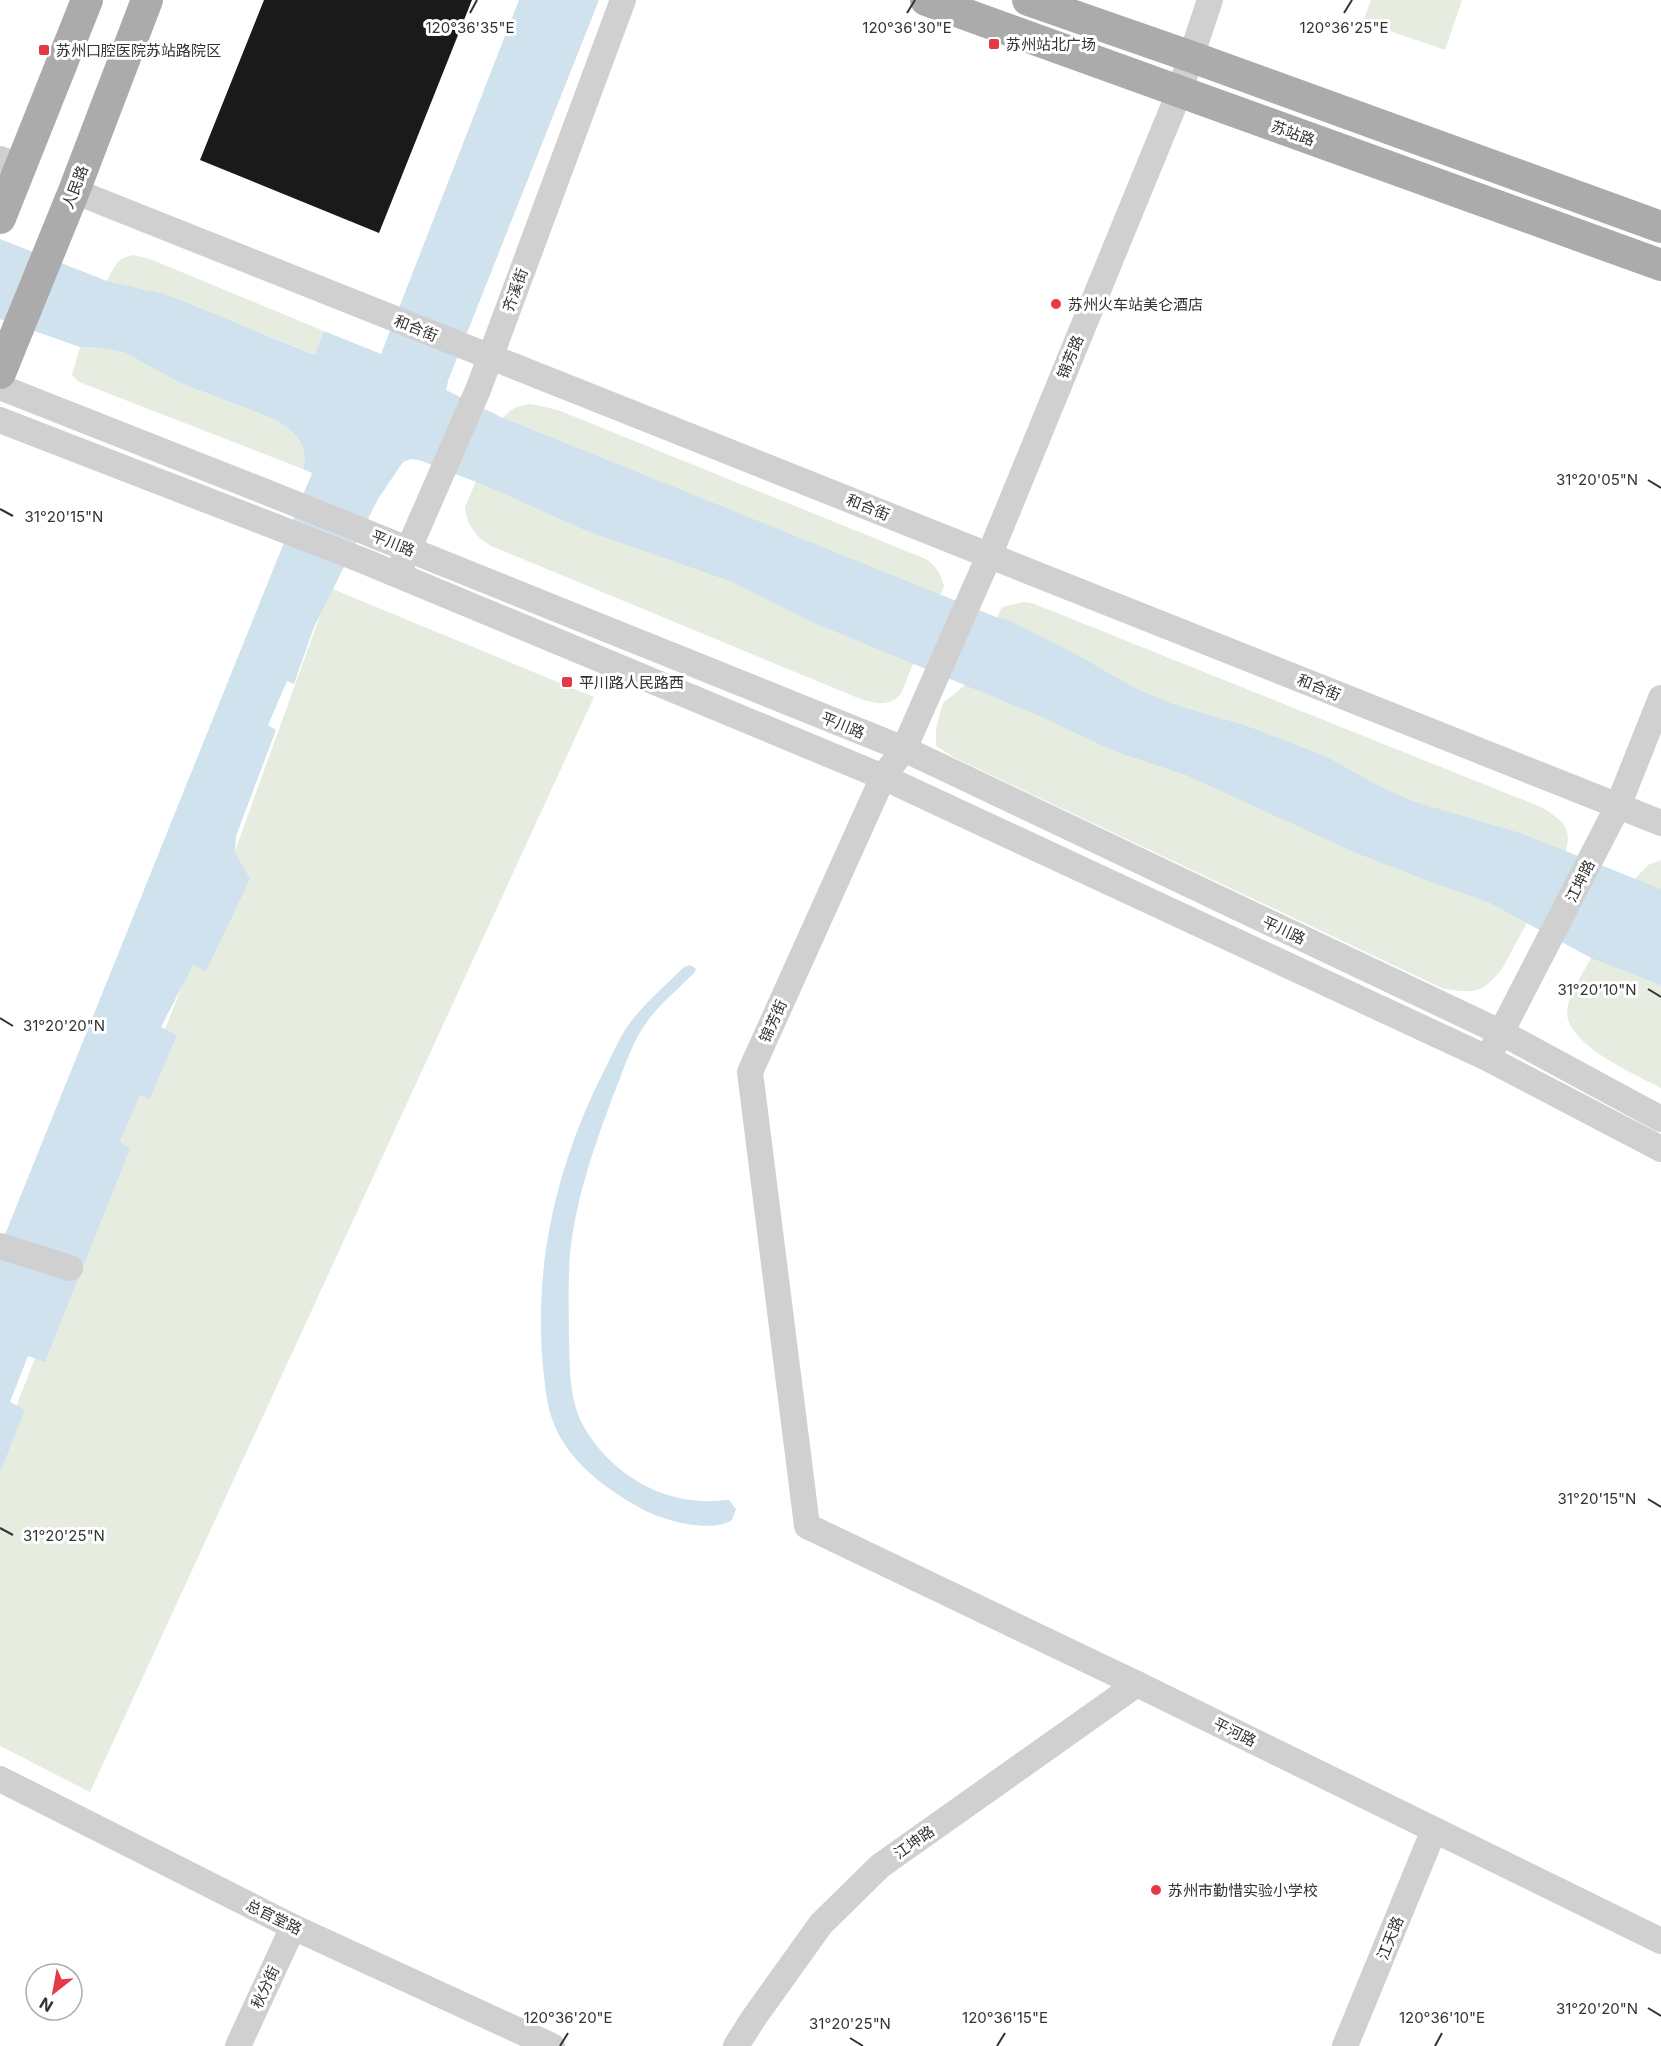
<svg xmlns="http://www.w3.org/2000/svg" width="1661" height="2046" viewBox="0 0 1661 2046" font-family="Inter,'Noto Sans SC',sans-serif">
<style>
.green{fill:#e6ecdf}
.water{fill:#cfe2ee}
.building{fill:#1a1a1a}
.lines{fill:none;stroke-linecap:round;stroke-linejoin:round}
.minor{stroke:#d0d0d0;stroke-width:26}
.major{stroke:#ababab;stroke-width:32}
.ticks{fill:none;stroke:#333;stroke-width:2}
.poi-dot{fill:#e63946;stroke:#fff;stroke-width:2}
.labels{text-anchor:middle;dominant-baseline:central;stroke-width:6;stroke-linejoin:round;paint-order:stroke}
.poi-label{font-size:15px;fill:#333;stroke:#fff;text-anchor:start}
.street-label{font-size:15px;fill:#333;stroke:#fff}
.ticks-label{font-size:15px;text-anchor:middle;fill:#333;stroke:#fff;stroke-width:6;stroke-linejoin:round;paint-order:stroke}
</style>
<rect width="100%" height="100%" fill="#fff"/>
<!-- green -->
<g class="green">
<path d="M1371 0H1462L1445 50 1363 22Z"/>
<path d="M133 255 150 259 324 331 316 355 166 294 107 281C114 267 117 258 133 255Z"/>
<path d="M80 347 101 348 126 353 180 383 274 419C294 431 310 444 303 469L79 382 72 375Z"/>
<path d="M531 404 558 410 926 559C936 566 941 574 944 586L901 694C888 708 874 703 858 698L491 546C476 537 466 525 465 507L503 418C512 407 518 406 531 404Z"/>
<path d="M330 588 594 697 90 1792 0 1746V1447L231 862Z"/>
<path d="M1024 602 1032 603 1541 807C1560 819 1573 826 1566 850L1502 969C1482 994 1475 993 1444 989L953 757 936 746V728L943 703 964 686 1002 607Z"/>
<path d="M1661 860V1088C1634 1074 1581 1051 1569 1022 1565 1013 1568 1004 1571 994L1635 879 1648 865Z"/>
</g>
<!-- water -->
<g class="water">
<path d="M519 0H599L448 381 446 390 503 418 996 617 1006 619 1066 649 1139 690 1172 704 1244 725 1325 756 1381 787 1412 801 1520 833 1661 889V985L1591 958 1490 903 1410 874 1354 852 1186 775 1114 751 1042 717 812 622 730 581 587 531 489 487 419 460 411 459 403 462 378 499 314 627 294 684 287 681 268 725 276 730 236 836 235 853 250 879 206 971 193 965 161 1027 177 1035 150 1099 140 1095 120 1142 130 1148 45 1362 28 1356 10 1402 25 1410 0 1472V1247L312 473 303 469C310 444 294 431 274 419L180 383 126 353 101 348 80 347 0 319V239L107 281 166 294 315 355 324 331 381 354Z"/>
<path d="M690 965 696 969 694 973C676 991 655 1008 642 1029 629 1050 622 1074 613 1096 592 1153 570 1214 569 1276 568 1297 569 1318 569 1339 570 1369 569 1400 584 1427 608 1469 653 1499 702 1501 711 1502 720 1500 729 1500L736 1509 732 1520C710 1534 661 1520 640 1508 606 1489 568 1461 554 1424 546 1405 545 1385 543 1366 533 1264 558 1161 604 1071 611 1057 617 1043 625 1030 641 1006 664 987 684 967Z"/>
</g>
<!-- building -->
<path class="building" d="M264 0H472L379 233 200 160Z"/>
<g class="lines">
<!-- minor -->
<g class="minor">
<path d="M1210 0 1179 93 989 556 904 749 883 777 750 1072 807 1526 1137 1684 1661 1941"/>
<path d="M0 159 21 167"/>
<path d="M74 191 1661 823"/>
<path d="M0 387 281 498 904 749 1502 1033 1661 1119"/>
<path d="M0 420 364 561 883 777 1487 1058 1661 1149"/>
<path d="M402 564 478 390 623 0"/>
<path d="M1494 1046 1618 806 1661 698"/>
<path d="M0 1246 70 1268"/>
<path d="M0 1779 293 1927 552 2046"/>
<path d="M238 2046 293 1927"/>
<path d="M736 2046 753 2019 821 1924 880 1866 1137 1684"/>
<path d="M1345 2046 1434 1830"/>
</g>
<!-- major -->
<g class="major">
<path d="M926 0 1661 265"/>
<path d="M1028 0 1192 57 1661 227"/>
<path d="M0 218 87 0"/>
<path d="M0 373 74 191 147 0"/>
</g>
</g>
<!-- ticks -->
<path class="ticks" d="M470 13 477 0M907 13 915 0M1344 13 1352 0M1648 480 1661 488M0 509 13 516M1648 989 1661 997M0 1018 13 1026M1648 1499 1661 1507M0 1528 13 1535M1648 2008 1661 2016M850 2038 863 2046M560 2046 568 2033M997 2046 1005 2033M1435 2046 1442 2033"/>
<!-- markers -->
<g class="poi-dot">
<rect x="988" y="38" width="12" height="12" rx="3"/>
<rect x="38" y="44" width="12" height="12" rx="3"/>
<circle cx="1056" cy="304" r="6"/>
<rect x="561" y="676" width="12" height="12" rx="3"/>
<circle cx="1156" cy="1890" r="6"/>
</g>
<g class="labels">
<!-- poi labels -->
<g class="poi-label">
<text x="1006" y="44">苏州站北广场</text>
<text x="56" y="50">苏州口腔医院苏站路院区</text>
<text x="1068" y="304">苏州火车站美仑酒店</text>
<text x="579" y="682">平川路人民路西</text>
<text x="1168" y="1890">苏州市勤惜实验小学校</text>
</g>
<!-- street labels -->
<g class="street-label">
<text transform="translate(1293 133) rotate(20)">苏站路</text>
<text transform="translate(75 187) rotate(-69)">人民路</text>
<text transform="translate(515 290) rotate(-70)">齐溪街</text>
<text transform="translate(416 328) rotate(22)">和合街</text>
<text transform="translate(1070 357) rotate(-68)">锦芳路</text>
<text transform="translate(868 507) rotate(22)">和合街</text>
<text transform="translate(393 543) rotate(22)">平川路</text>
<text transform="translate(1319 687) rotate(22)">和合街</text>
<text transform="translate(843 725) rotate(22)">平川路</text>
<text transform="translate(1580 881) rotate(-63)">江坤路</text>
<text transform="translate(1284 930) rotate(25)">平川路</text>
<text transform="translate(773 1021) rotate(-66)">锦芳街</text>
<text transform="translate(1235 1732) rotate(26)">平河路</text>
<text transform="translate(914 1842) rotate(-35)">江坤路</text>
<text transform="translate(274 1917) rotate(26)">总官堂路</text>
<text transform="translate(1390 1938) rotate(-68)">江天路</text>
<text transform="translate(265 1987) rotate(-65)">秋分街</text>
</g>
</g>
<g class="ticks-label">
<text x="470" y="33">120°36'35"E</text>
<text x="907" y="33">120°36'30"E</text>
<text x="1344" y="33">120°36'25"E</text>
<text x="1597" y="485">31°20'05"N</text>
<text x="64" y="522">31°20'15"N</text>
<text x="1597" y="995">31°20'10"N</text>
<text x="64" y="1031">31°20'20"N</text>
<text x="1597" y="1504">31°20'15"N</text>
<text x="64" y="1541">31°20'25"N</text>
<text x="1597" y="2014">31°20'20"N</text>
<text x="568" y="2023">120°36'20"E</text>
<text x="1005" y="2023">120°36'15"E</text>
<text x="1442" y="2023">120°36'10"E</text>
<text x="850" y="2029">31°20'25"N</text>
</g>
<!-- north arrow -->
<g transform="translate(54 1992) rotate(211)"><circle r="28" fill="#ffffff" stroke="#adadad" stroke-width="1.5"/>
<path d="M0-4.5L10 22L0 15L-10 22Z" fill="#e63946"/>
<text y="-9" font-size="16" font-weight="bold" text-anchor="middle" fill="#333333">N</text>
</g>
</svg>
